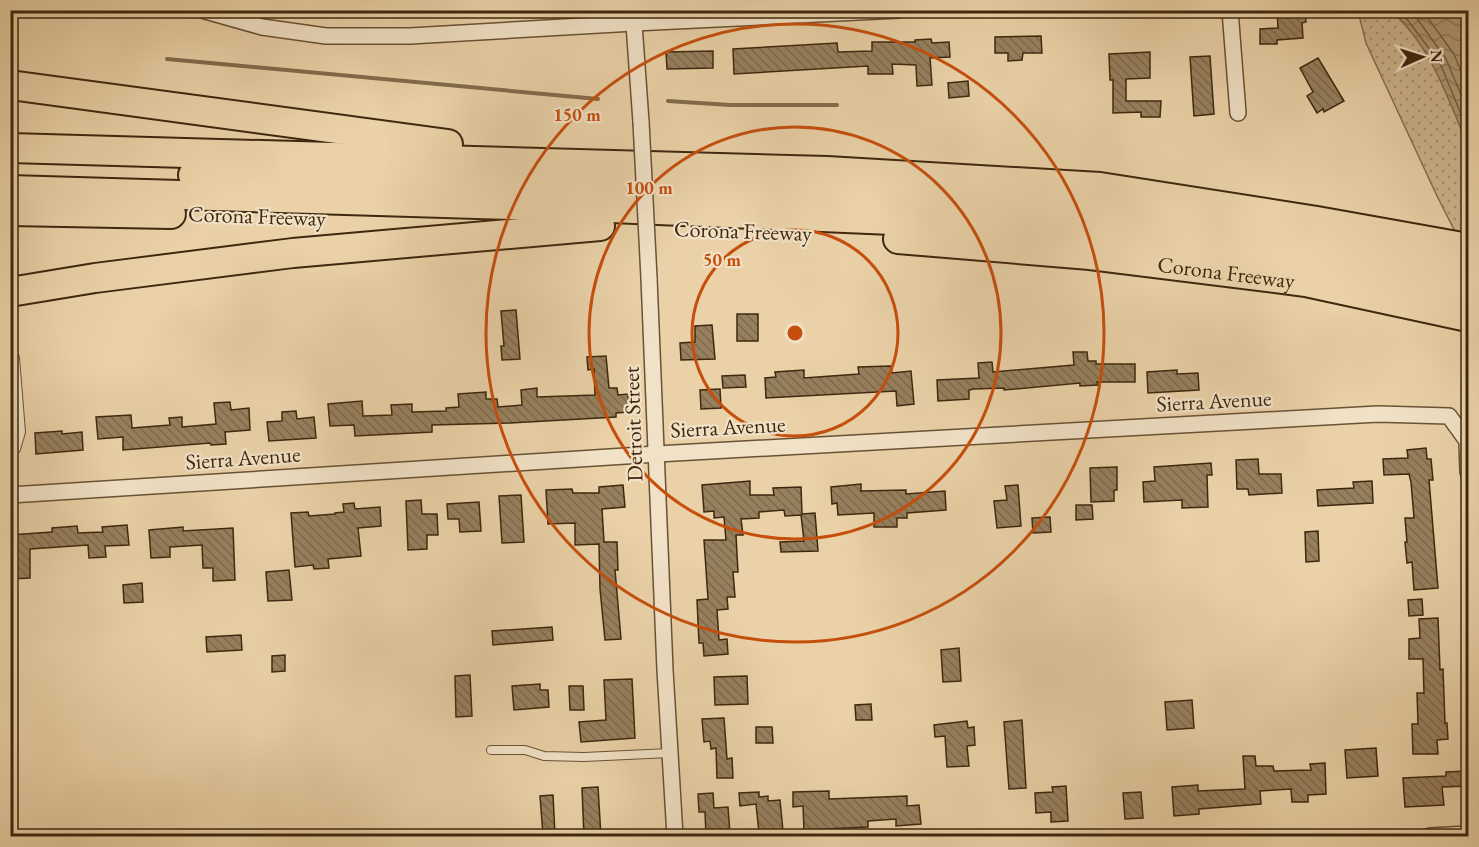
<svg xmlns="http://www.w3.org/2000/svg" width="1479" height="847" viewBox="0 0 1479 847" font-family="'EB Garamond',serif">
<style>
.green{fill:url(#green-dots);stroke:#866e4e;stroke-width:1.5}
.water{fill:url(#water-waves);stroke:#826b4b;stroke-width:1.5}
.lines{fill:none;stroke-linecap:round;stroke-linejoin:round}
.shore{stroke:#776041;stroke-width:1.5}
.stream{stroke:#826b4b;stroke-width:4}
.building{fill:url(#building-back-hatch);stroke:#3e280f;stroke-width:1.5}
.service-casing{stroke:#695235;stroke-width:10}
.minor-casing{stroke:#695235;stroke-width:18}
.motorway-casing{stroke:#3e280f;stroke-width:32}
.path{stroke:#3e280f;stroke-width:2;stroke-dasharray:1.5 3;stroke-linecap:butt}
.service{stroke:#f1e1c6;stroke-width:8}
.minor{stroke:#f1e1c6;stroke-width:15}
.motorway{stroke:#ead1a7;stroke-width:28}
.minor-bridge-casing{stroke:#695235;stroke-width:18;stroke-linecap:butt}
.minor-bridge{stroke:#f1e1c6;stroke-width:15}
.ring{fill:none;stroke:#c64f0d;stroke-width:3}
.labels{text-anchor:middle;dominant-baseline:central;stroke-width:4.5;stroke-linejoin:round;paint-order:stroke}
.street-label{font-size:22px;fill:#3e280f;stroke:#f1e1c6}
.centre{fill:#c64f0d;stroke:#f1e1c6;stroke-width:3}
.ring-label{font-size:18px;text-anchor:middle;font-weight:bold;fill:#c64f0d;stroke:#f1e1c6;stroke-width:4.5;stroke-linejoin:round;paint-order:stroke}
</style>
<defs>
<pattern id="green-dots" width="8" height="8" patternUnits="userSpaceOnUse" patternTransform="scale(1.5)"><rect width="8" height="8" fill="#cdb48d"/><path d="M2 2h.1M6 6h.1" fill="none" stroke="#a89272" stroke-width="1.8" stroke-linecap="round"/></pattern>
<pattern id="water-waves" width="16" height="10" patternUnits="userSpaceOnUse" patternTransform="scale(1.5)"><rect width="16" height="10" fill="#b09873"/><path d="M0 5q4-4 8 0t8 0" fill="none" stroke="#917c5d"/></pattern>
<pattern id="building-back-hatch" width="6" height="6" patternUnits="userSpaceOnUse" patternTransform="scale(1.5)"><rect width="6" height="6" fill="#97805e"/><path d="M-1 5l2 2M0 0l6 6M5-1l2 2" fill="none" stroke="#7d694c"/></pattern>
</defs>
<rect width="100%" height="100%" fill="#ead1a7"/>
<filter id="stains"><feTurbulence type="fractalNoise" baseFrequency=".00333" numOctaves="4"/><feColorMatrix values="0 0 0 0 .2 0 0 0 0 .09 0 0 0 0 .02 0 0 0 .5 -.17"/></filter>
<radialGradient id="worn" r=".72"><stop offset=".6" stop-color="#630" stop-opacity="0"/><stop offset="1" stop-color="#630" stop-opacity=".3"/></radialGradient>
<!-- green -->
<path class="green" d="M1358 11H1468V257L1437 196 1366 43Z"/>
<!-- water -->
<path class="water" d="M1391 11H1468V146C1448 99 1431 45 1391 11Z"/>
<g class="lines">
<!-- shore -->
<g class="shore">
<path d="M1400 10 1440 63 1468 131"/>
<path d="M1411 10 1446 59 1468 111"/>
<path d="M1422 10 1454 54 1468 89"/>
</g>
<!-- stream -->
<g class="stream">
<path d="M167 59 598 99"/>
<path d="M668 101 730 105H837"/>
</g>
</g>
<!-- building -->
<g class="building">
<path d="M1277 10H1305L1306 22 1302 23 1303 38 1277 40V44H1260V29L1278 28Z"/>
<path d="M1041 36 1042 53H1023L1022 60 1008 61V53H995V37Z"/>
<path d="M931 39 932 43 949 42 950 57 930 58 932 85 917 86 916 65 892 64 893 74H868V66L734 74 733 49 837 43 838 52 872 51V42H915V40Z"/>
<path d="M713 51V68L667 69 666 52Z"/>
<path d="M1150 52V78L1126 79V101H1161L1160 117H1141V112L1113 113V80H1110L1109 54Z"/>
<path d="M1210 56 1214 114 1194 116 1190 57Z"/>
<path d="M1318 58 1344 101 1324 112 1323 109 1317 113 1307 96 1313 92 1300 68Z"/>
<path d="M968 81 969 96 949 98 948 83Z"/>
<path d="M516 310 520 359 502 360 501 346H504L501 311Z"/>
<rect x="737" y="314" width="21" height="27"/>
<path d="M712 325 715 359 681 360 680 343 695 342V326Z"/>
<path d="M1073 352H1087L1088 361H1096V364H1135V382H1097L1098 385 1080 386V383L1004 390V388L974 389 969 390V399L938 401 937 380 979 378 978 363 992 362 993 372 1074 365Z"/>
<path d="M606 356 609 388H617L618 395 628 394 629 412 616 413V417L510 423 432 425V432L355 436 354 425 330 426 328 404 362 401 363 416 392 415 391 405 412 404V412L446 411V408L459 407 458 394 486 392V399H497L498 407 522 405 521 390 537 388V397L595 395 594 369 588 370 587 357Z"/>
<path d="M891 366 892 373 911 371 914 404 897 406 896 391 766 398 765 378 776 377 775 372 804 370V378L859 374 858 367Z"/>
<path d="M1177 370V374L1198 373 1199 390 1148 393 1147 372Z"/>
<path d="M745 375 746 387 723 388 722 376Z"/>
<path d="M720 389 721 408 701 409 700 390Z"/>
<path d="M230 402 231 410 249 408 250 430 225 432 226 444 211 445 210 443 123 450V437L98 439 96 417 131 415 132 428 170 425 169 418 182 417V427L216 424 214 403Z"/>
<path d="M296 411 297 419 314 417 316 438 269 441 267 422 282 421V412Z"/>
<path d="M62 431V434L82 432 83 450 36 454 35 433Z"/>
<path d="M1426 448 1427 459H1431L1433 480H1429L1438 588 1414 590 1412 562 1407 563 1405 542H1407L1405 518H1414L1411 482 1409 474 1384 475 1383 459 1408 458 1407 450Z"/>
<path d="M1258 459 1259 474H1281L1282 493 1249 495 1248 489H1237L1236 460Z"/>
<path d="M1211 463 1212 475H1207L1208 507 1182 508V500L1144 502 1143 482 1155 481 1154 467Z"/>
<path d="M1117 467V490H1114V501L1091 502 1090 468Z"/>
<path d="M750 481V495H774L773 488 801 487 802 514 815 513 818 551 781 552 780 542 804 541 801 515 785 516 784 510 759 512V518L741 519 743 535H736L738 572H733L735 597H727L728 609 717 610 719 640 727 639 728 654 704 656 703 643H699L697 600 708 599 704 540H726L724 517 714 518V511L704 512 702 485Z"/>
<path d="M1372 481 1373 503 1318 506 1317 490 1354 488 1353 482Z"/>
<path d="M861 484V491L906 490V494L945 491 946 510 907 513V518H897V527H874V513L838 515 837 503 832 504 831 487Z"/>
<path d="M623 485 625 507 602 509 604 542H617L618 570H615L621 639 605 640 600 589 599 544 575 545V523L548 524 546 490 572 489 573 493H599V487Z"/>
<path d="M1018 485 1021 526 997 528 994 501 1007 500 1005 486Z"/>
<path d="M521 495 524 542 502 543 499 496Z"/>
<path d="M421 500 422 514H437L438 535H427V549L408 550 406 501Z"/>
<path d="M479 502 481 531 460 532 459 519H448L447 504Z"/>
<path d="M354 503 355 509 380 507 381 526 358 528 361 556 328 559 329 568 314 569 313 565 295 567 291 513 308 512 309 516 335 514V513L344 512 343 504Z"/>
<path d="M1076 505H1092L1093 519 1076 520Z"/>
<path d="M1050 517 1051 532 1033 533 1032 518Z"/>
<path d="M127 525 129 545 105 546 106 557 89 558 88 545 30 549V578L10 579V535L52 532V528L77 526 78 533 103 532 102 527Z"/>
<path d="M183 527V531L233 528 235 580 213 581V568H203L202 545 170 547V557L151 558 149 530Z"/>
<path d="M1318 531 1319 561 1306 562 1305 532Z"/>
<path d="M289 570 292 600 268 601 266 572Z"/>
<path d="M142 583 143 602 124 603 123 585Z"/>
<path d="M1422 599 1423 615 1409 616 1408 600Z"/>
<path d="M1438 618 1440 670 1443 669 1445 723H1447L1448 739 1437 740 1438 754H1413L1412 724H1418L1417 693H1424L1423 659H1409V639L1420 638 1419 619Z"/>
<path d="M552 627 553 640 493 645 492 631Z"/>
<path d="M241 635 242 650 207 652 206 637Z"/>
<path d="M959 648 961 681 943 682 941 650Z"/>
<path d="M285 655V671L272 672V656Z"/>
<path d="M470 675 472 716 456 717 455 676Z"/>
<path d="M747 676 748 704 715 705 714 677Z"/>
<path d="M632 679 635 738 581 742 579 722 606 720 604 680Z"/>
<path d="M540 684V690H548L549 707 514 710 512 686Z"/>
<path d="M569 686H583L584 710H570Z"/>
<path d="M1192 700 1194 728 1167 730 1165 702Z"/>
<path d="M871 704 872 720H856L855 705Z"/>
<path d="M724 718 727 759 732 758 733 778H717L716 748 711 749 710 741 704 742 702 719Z"/>
<path d="M1022 720 1026 788 1009 789 1004 722Z"/>
<path d="M967 721 968 728 974 727 975 745 967 746 969 766 947 767 945 736 935 737 934 725Z"/>
<path d="M756 727H772L773 743H756Z"/>
<path d="M1376 748 1378 776 1347 778 1345 750Z"/>
<path d="M1243 756H1255L1256 766H1273L1274 771 1311 770 1310 764 1325 763 1326 794 1308 795V802H1292L1291 789 1260 791 1261 804 1199 809V814L1174 816 1172 787 1198 785V791L1245 789Z"/>
<path d="M1468 771V786L1442 787 1444 805 1405 807 1403 778 1446 776V772Z"/>
<path d="M1066 786 1068 821 1051 822V812L1036 813 1035 793 1053 792 1052 787Z"/>
<path d="M598 787 601 837H584L582 788Z"/>
<path d="M829 791V799L907 796V806L919 805 921 824 896 826V819L868 821V827L804 830 803 806 793 807V792Z"/>
<path d="M759 792V797L768 796V801L780 800 783 831 759 833 756 804 740 806 739 793Z"/>
<path d="M1141 792 1143 818 1125 819 1123 793Z"/>
<path d="M713 793 714 808 728 807 730 834 706 836 705 812H699L698 794Z"/>
<path d="M553 795 555 835H543L540 796Z"/>
</g>
<g class="lines">
<!-- service casing -->
<g class="service-casing">
<g id="service">
<path d="M10 350 15 358 21 432 16 449 10 453"/>
<path d="M491 750H525L544 756 584 757 670 753"/>
</g>
</g>
<!-- minor casing -->
<g class="minor-casing">
<g id="minor">
<path d="M202 10 262 27 326 36H410L634 23 899 10"/>
<path d="M633 10 641 122"/>
<path d="M1230 10 1238 113"/>
<path d="M649 278 665 670 675 836"/>
<path d="M10 495 657 454 1378 414 1449 416 1467 441 1468 472"/>
<path d="M1430 836 1468 834"/>
</g>
</g>
<!-- motorway casing -->
<g class="motorway-casing">
<g id="motorway">
<path d="M10 85 448 144"/>
<path d="M10 148 827 171 1100 187 1317 221 1468 248"/>
<path d="M193 175 590 184 1007 201 1149 216 1313 240 1468 273"/>
<path d="M10 190 611 208 1010 225 1201 245 1384 276 1468 297"/>
<path d="M10 211 171 214"/>
<path id="s1" d="M898 239 1090 255 1306 282 1468 317"/>
<path d="M10 292 95 278 293 253 600 226"/>
</g>
</g>
<!-- path -->
<path class="path" d="M1342 836 1417 832"/>
<!-- service -->
<use href="#service" class="service"/>
<!-- minor -->
<use href="#minor" class="minor"/>
<!-- motorway -->
<use href="#motorway" class="motorway"/>
<!-- minor-bridge casing -->
<g class="minor-bridge-casing">
<path id="minor-bridge" d="M641 122 649 278"/>
</g>
<!-- minor-bridge -->
<use href="#minor-bridge" class="minor-bridge"/>
</g>
<!-- distance rings -->
<g class="ring">
<circle cx="795" cy="333" r="103"/>
<circle cx="795" cy="333" r="206"/>
<circle cx="795" cy="333" r="309"/>
</g>
<g class="labels">
<!-- street labels -->
<g class="street-label">
<text transform="translate(257 216) rotate(2)">Corona Freeway</text>
<text transform="translate(743 231) rotate(2)">Corona Freeway</text>
<text stroke="none"><textPath href="#s1" startOffset="330">Corona Freeway</textPath></text>
<text transform="translate(1214 401) rotate(-3)">Sierra Avenue</text>
<text transform="translate(633 424) rotate(-92)">Detroit Street</text>
<text transform="translate(728 427) rotate(-3)">Sierra Avenue</text>
<text transform="translate(243 458) rotate(-4)">Sierra Avenue</text>
</g>
</g>
<circle cx="795" cy="333" r="9" class="centre"/>
<g class="ring-label">
<text x="577" y="121">150 m</text>
<text x="649" y="194">100 m</text>
<text x="722" y="266">50 m</text>
</g>
<!-- margin -->
<rect width="1479" height="847" fill="none" stroke="#ead1a7" stroke-width="36"/>
<rect x="12" y="12" width="1455" height="823" fill="none" stroke="#3e280f" stroke-width="3"/>
<rect x="18" y="18" width="1443" height="811" fill="none" stroke="#3e280f" stroke-width="1.5"/>
<!-- north arrow -->
<g transform="translate(1422 57) rotate(87)" stroke="#f1e1c6" stroke-width="4.5" paint-order="stroke">
<path d="M0-4.5L10 22L0 15L-10 22Z" fill="#3e280f"/>
<text y="-9" font-size="16" font-weight="bold" text-anchor="middle" fill="#3e280f">N</text>
</g>
<rect width="100%" height="100%" filter="url(#stains)"/>
<rect width="100%" height="100%" fill="url(#worn)"/>
</svg>
